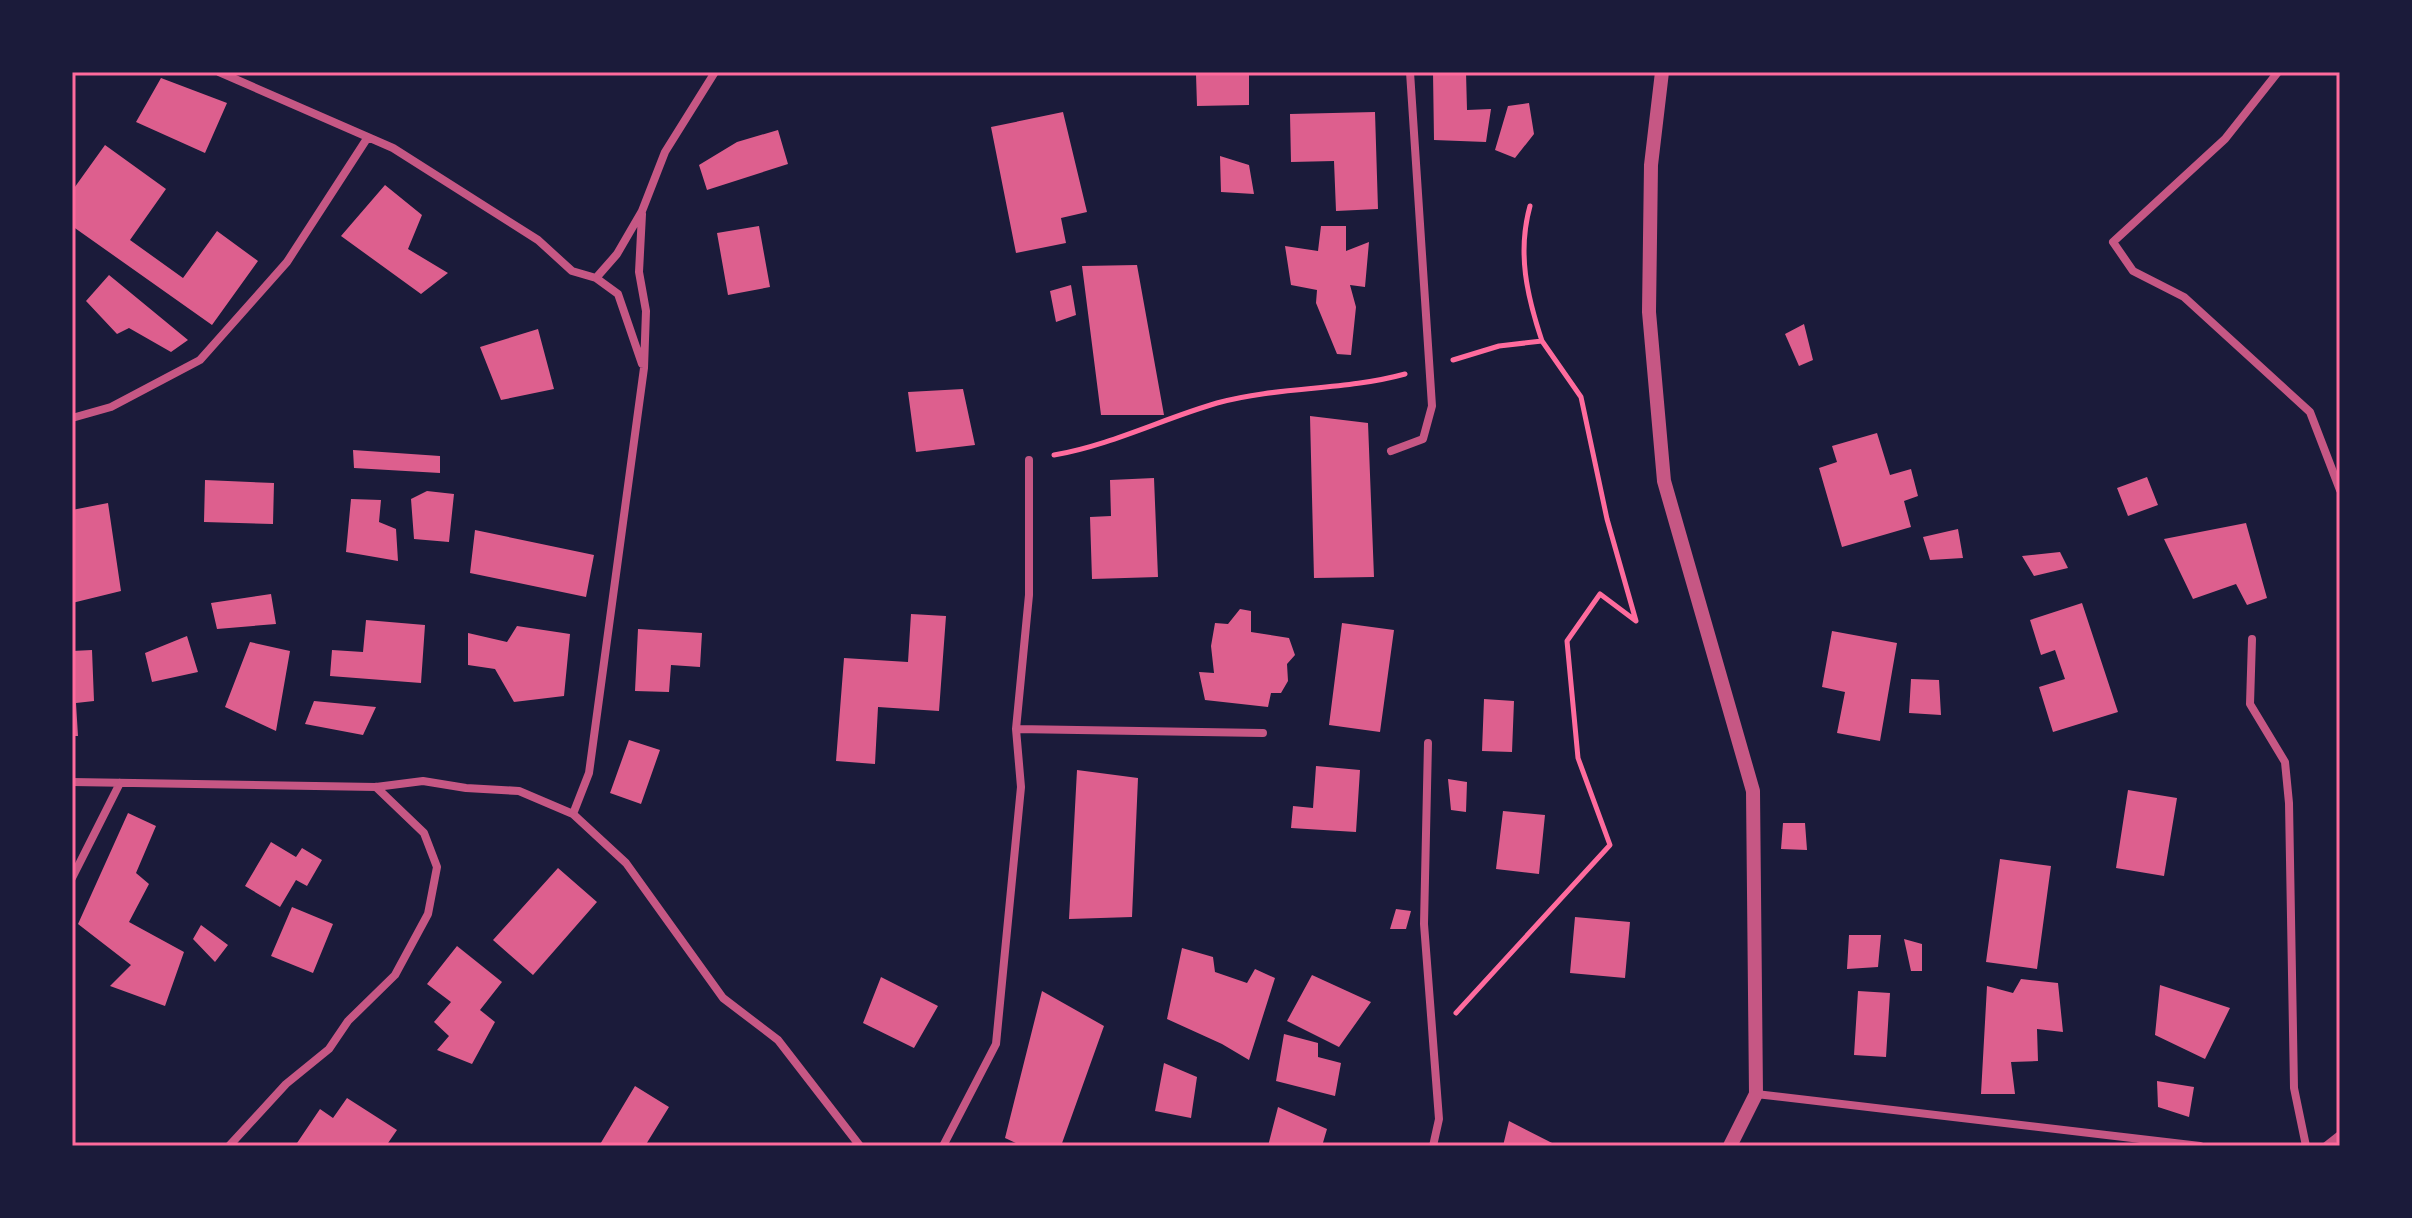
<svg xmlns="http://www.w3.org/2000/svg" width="2412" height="1218" font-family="Karla,sans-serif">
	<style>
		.building { fill: #dd5f8e }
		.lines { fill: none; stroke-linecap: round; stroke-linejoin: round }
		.path { stroke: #ff6b9d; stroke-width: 5 }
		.minor { stroke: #c65784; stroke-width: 8 }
		.tertiary { stroke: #c65784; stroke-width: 14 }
		.neatline { fill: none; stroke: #ff6b9d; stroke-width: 3 }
	</style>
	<rect width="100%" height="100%" fill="#1b1b3a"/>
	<!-- building -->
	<path class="building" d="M1433,72h33l1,38 24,-1 -5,33 -52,-2z
		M1196,74l53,1v30l-52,1z
		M161,78l66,25 -22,50 -69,-31z
		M1529,103l5,31 -19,24 -20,-8 13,-44z
		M1063,112l24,100 -26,6 5,25 -50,10 -25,-126z
		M1375,112l3,97 -42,2 -2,-50 -43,1 -1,-48z
		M778,130l10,34 -81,26 -8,-25 38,-23z
		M105,145l61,44 -36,51 53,38 34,-47 41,30 -46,64 -140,-99v-35z
		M1220,156l29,9 5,29 -33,-2z
		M385,185l37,30 -14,34 40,24 -27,21 -80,-58z
		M759,226l11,61 -42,8 -11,-62z
		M1321,226h25v25l23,-9 -4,45 -15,-2 6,22 -5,48 -14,-1 -21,-51 1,-13 -26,-5 -6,-39 33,5z
		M1137,265l27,150h-63l-19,-149z
		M109,275l79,65 -17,12 -42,-24 -12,6 -31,-33z
		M1071,285l5,30 -20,7 -6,-31z
		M1804,324l9,36 -14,6 -14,-32z
		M538,329l16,60 -53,11 -21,-53z
		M963,389l12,56 -59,7 -8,-60z
		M1310,416l58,7 6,154 -60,1z
		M1877,433l13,42 21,-6 7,27 -14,5 7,26 -69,20 -23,-79 18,-6 -5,-16z
		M353,450l87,6v17l-86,-5z
		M2147,477l11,28 -30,11 -11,-28z
		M1154,478l4,99 -66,2 -2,-62 21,-1 -1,-36z
		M205,480l69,3 -1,41 -69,-2z
		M427,491l27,3 -5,48 -35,-3 -3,-40z
		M351,499l30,1 -2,22 17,7 2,32 -52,-9z
		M108,503l13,88 -49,12v-93z
		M2246,523l21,75 -20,7 -11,-21 -43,15 -29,-60z
		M1958,529l5,29 -33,2 -7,-23z
		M475,530l119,25 -8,42 -116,-24z
		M2060,552l8,16 -34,8 -12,-20z
		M271,594l5,30 -59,5 -6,-26z
		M2082,603l36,109 -65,20 -14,-45 26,-8 -10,-29 -14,5 -11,-35z
		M1240,609l11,2v21l38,6 6,17 -8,9 1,17 -7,12h-10l-3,14 -63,-7 -6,-28 15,1 -3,-27 4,-23 13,1z
		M911,614l35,2 -7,95 -61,-4 -3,57 -39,-3 8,-103 64,4z
		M366,620l59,5 -4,58 -91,-7 2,-26 31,2z
		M1342,623l52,7 -14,102 -51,-7z
		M517,626l53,8 -6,62 -50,6 -19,-33 -27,-4v-32l39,9z
		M638,629l64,4 -2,34 -29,-2 -2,27 -34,-1z
		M1832,631l65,12 -17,98 -43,-8 8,-41 -23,-5z
		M187,636l11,36 -46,10 -7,-29z
		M250,642l40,9 -14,80 -51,-24z
		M92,650l2,51 -18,2 2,33h-6v-85z
		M1911,679l28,1 2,35 -32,-2z
		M1484,699l30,2 -2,51 -30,-1z
		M314,701l62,6 -13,28 -58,-11z
		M629,740l31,10 -19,54 -31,-11z
		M1316,766l44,4 -4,62 -65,-4 2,-22 20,2z
		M1077,770l61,8 -6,139 -63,2z
		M1448,779l19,3 -1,30 -15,-2z
		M2128,790l49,8 -13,78 -48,-8z
		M1503,811l42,4 -6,59 -43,-5z
		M128,813l28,13 -20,47 13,11 -20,38 55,30 -19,54 -55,-20 21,-21 -53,-41z
		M1783,823h22l2,27 -26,-1z
		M271,842l25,15 6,-9 20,12 -15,26 -11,-6 -16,27 -35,-21z
		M2000,859l51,7 -14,103 -51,-7z
		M558,868l39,34 -64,73 -40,-35z
		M292,907l41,17 -20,49 -42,-17z
		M1396,909l15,2 -5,18h-16z
		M1575,917l55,5 -5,56 -55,-5z
		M201,925l27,20 -13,17 -22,-23z
		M1849,935h32l-3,32 -31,2z
		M1904,939l18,5v27h-11z
		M457,946l45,36 -22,28 15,12 -23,42 -35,-14 12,-14 -15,-14 17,-20 -24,-18z
		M1182,948l31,9 2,15 32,11 8,-14 20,9 -26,82 -27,-16 -55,-25z
		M1312,975l59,27 -32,45 -52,-26z
		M881,977l57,29 -24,42 -51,-25z
		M2021,979l37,4 5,49 -26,-3 1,32 -27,1 4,32h-34l6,-108 26,7z
		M2160,985l70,23 -25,51 -50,-24z
		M1042,991l62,35 -43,120h-39l-17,-8z
		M1858,991l32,2 -4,64 -32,-2z
		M1284,1034l34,9v14l23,6 -6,33 -59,-15z
		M1164,1063l33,14 -6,41 -36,-7z
		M2157,1081l37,6 -5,30 -31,-10z
		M635,1086l34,21 -24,39h-46z
		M347,1098l50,32 -11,16h-91l25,-37 13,9z
		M1278,1107l49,22 -5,17h-54z
		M1509,1121l49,25h-55z"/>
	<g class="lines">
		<!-- path -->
		<path class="path" d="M1530,206c-13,47 -3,90 12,135
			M1453,360l46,-14 43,-5 39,56 26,122 29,102 -36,-27 -33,47 11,117 32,87 -154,168
			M1054,455c57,-10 108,-36 163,-52 62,-17 126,-12 188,-29"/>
		<!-- minor -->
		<path class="minor" d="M219,72l174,76 145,92 34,31 24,7 21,-24 25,-43 23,-59 50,-80
			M2278,72l-53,67 -112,103 20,29 51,26 126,115 30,78
			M596,278l22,16 24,70
			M72,418l39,-11 89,-47 87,-98 81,-125
			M1391,451l32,-12 9,-33 -22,-334
			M2252,639l-2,65 35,58 4,41 5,285 12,58
			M1016,729l247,4
			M1428,743l-4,181 15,195 -6,27
			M72,782l304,5 47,-6 43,7 53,3 54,23 53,49 97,135 55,42 82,106
			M573,814l16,-41 55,-405 2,-57 -7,-39 3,-58
			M72,878l48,-95
			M1756,1094l444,52
			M229,1146l57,-62 43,-35 19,-28 47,-46 33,-61 9,-47 -13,-34 -48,-46
			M943,1146l53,-102 25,-257 -5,-58 13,-134v-135
			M2326,1146l14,-11"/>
		<!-- tertiary -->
		<path class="tertiary" d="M1662,72l-11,93 -2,147 15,169 89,310 3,303 -26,52"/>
	</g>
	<!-- border -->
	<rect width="2412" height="1218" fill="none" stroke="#1b1b3a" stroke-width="148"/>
	<rect x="74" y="74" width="2264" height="1070" class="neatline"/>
</svg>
